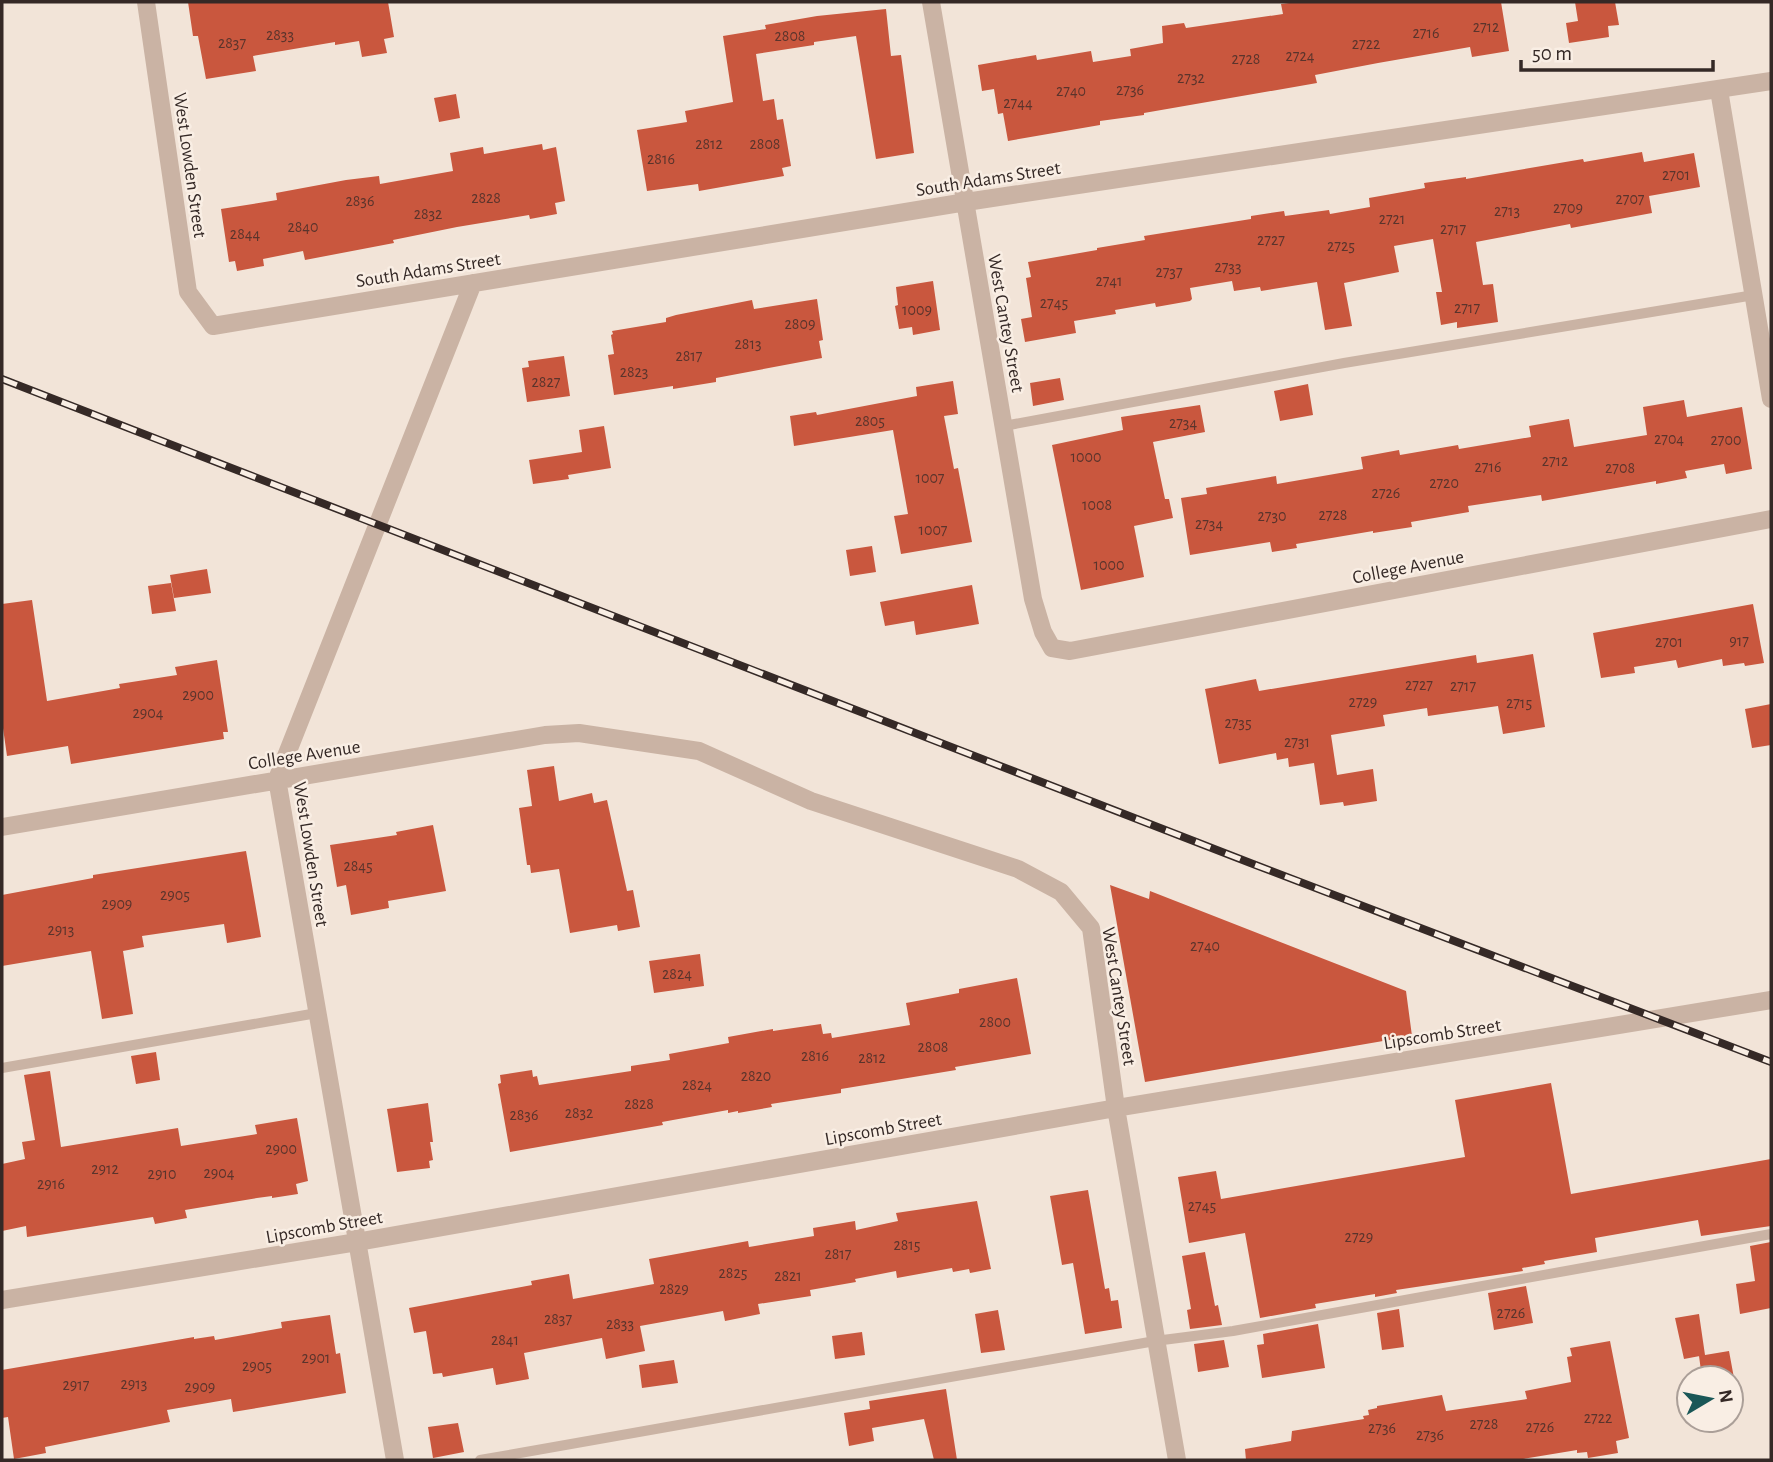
<svg xmlns="http://www.w3.org/2000/svg" width="1773" height="1462" font-family="'Alegreya Sans',sans-serif">
	<style>
		.building { fill: #c9573e }
		.lines { fill: none; stroke-linecap: round; stroke-linejoin: round }
		.service { stroke: #cab3a4; stroke-width: 10 }
		.minor { stroke: #cab3a4; stroke-width: 18 }
		.rail-casing { stroke: #352926; stroke-width: 8 }
		.rail { stroke: #f9eee4; stroke-width: 5; stroke-dasharray: 16; stroke-linecap: butt }
		.labels { text-anchor: middle; stroke-width: 5; stroke-linejoin: round; paint-order: stroke }
		.number-label { font-size: 16px; fill: #5a342c }
		.street-label { font-size: 19px; fill: #352926; stroke: #f9eee4 }
	</style>
	<rect width="100%" height="100%" fill="#f2e4d8"/>
	<!-- building -->
	<path class="building" d="M188,2h200l6,35 -10,2 3,14 -25,4 -3,-16 -24,4v-3l-82,14 3,15 -50,8 -8,-43h-5z
		M1297,2h204l8,49 -37,6 -2,-10 -92,16 -63,12 2,8 -173,30v2l-44,6v4l-92,16 -5,-28 -5,1 -4,-25 -12,2 -4,-26 58,-10 1,5 54,-9 2,11 38,-6 -1,-7 33,-6 -1,-17 22,-3 2,5 97,-14 -2,-10z
		M1575,2h40l4,23 -11,1 1,11 -40,6 -3,-20 12,-2z
		M886,9l5,47 10,-1 13,98 -38,6 -20,-123 -42,6v3l-58,9 7,47 11,-2 3,21 6,-1 8,47 -9,2 2,8 -85,15 -1,-7 -51,7 -10,-61 50,-8 -2,-11 48,-9 -10,-66 43,-7 -1,-4 52,-9z
		M456,94l4,24 -21,4 -5,-24z
		M542,144l1,6 13,-3 9,54 -10,2 2,11 -27,5 -1,-4 -72,12 -64,13 1,3 -89,17 -2,-9 -40,8 1,7 -27,5 -2,-10 -6,1 -8,-53 56,-9 -1,-7 70,-13 33,-4 1,8 73,-13 -3,-18 33,-6 1,7z
		M1642,152l2,10 50,-9 6,34 -51,9 3,17 -81,15 -1,-4 -94,18 7,43 10,-1 5,38 -41,6v-6l-16,3 -5,-33h6l-9,-53 -39,7 5,26 -55,11 8,43 -27,4 -8,-48 -56,9 -1,-4 -26,4 -2,-10 -42,7 2,11 -2,2 -34,6 -1,-4 -40,7 1,4 -42,7 2,12 -51,9 -4,-23 11,-2 -6,-39 5,-1 -3,-15 69,-12v-2l48,-8 -1,-4 107,-17v-3l33,-5 1,5 44,-6 1,4 40,-7 -1,-9 56,-10 -1,-5 42,-6v2l117,-20 1,3z
		M933,281l7,49 -27,5 -1,-8 -13,2 -4,-23 3,-1 -2,-18z
		M817,299l6,41 -4,1 3,17 -106,20v4l-43,7v-3l-59,9 -6,-40 6,-1 -3,-19 2,-1 -1,-3 54,-9v-4l10,-3 76,-15 2,9z
		M564,356l6,40 -43,6 -5,-34 7,-1 -1,-6z
		M1060,378l4,22 -31,6 -3,-23z
		M953,381l5,33 -14,2 10,53 4,-1 14,74 -71,12 -7,-38 14,-2 -15,-84 -99,16 -4,-30 26,-4 1,3 100,-19 -1,-9z
		M1308,384l5,31 -33,6 -6,-30z
		M1684,400l3,17 55,-10 10,62 -26,5 -2,-10 -39,7 2,7 -31,6v-3l-114,20 -1,-6 -73,11 1,6 -58,10 1,5 -39,6v-2l-77,13 1,4 -25,4 -2,-10 -80,13 -9,-57 26,-4 -1,-6 70,-12 1,8 86,-15 -2,-12 38,-7 1,5 58,-10 1,4 72,-12 -2,-11 40,-7 5,28 73,-12 -4,-28z
		M1200,405l5,27 -52,10 12,57h4l4,19 -39,8 10,51 -63,13 -29,-145 71,-15 -2,-13z
		M604,426l7,42 -43,7 1,4 -36,5 -4,-24 53,-8 -3,-22z
		M872,546l4,26 -26,4 -4,-26z
		M207,569l4,24 -37,5 -4,-23z
		M171,583l5,28 -24,3 -4,-28z
		M972,585l7,39 -63,11 -2,-14 -29,5 -5,-24z
		M32,600l15,101 73,-13 -1,-4 58,-9 -2,-8 42,-7 11,72h-5l1,7 -153,25 -3,-18 -61,10 -5,-35v-117z
		M1753,604l11,59 -19,3 -1,-3 -21,3 -1,-7 -44,9 -2,-8 -42,7 1,6 -34,5 -8,-45z
		M1533,654l12,73 -42,7 -5,-28 -70,10 -1,-8 -44,7 2,11 -54,9 6,40 36,-6 4,32 -33,5 -1,-4 -23,3 -6,-42 -25,4 -1,-9 -11,2 -1,-7 -57,11 -14,-75 51,-10 3,12 217,-36 1,8z
		M1771,704v41l-19,3 -7,-39z
		M554,766l5,35 33,-8 2,10 13,-3 20,91 6,-1 7,37 -22,4 -1,-6 -47,8 -11,-64 -28,4 -1,-8h-3l-8,-57 13,-2 -5,-36z
		M433,825l13,66 -58,10 1,7 -38,7 -5,-30 -9,2 -7,-42 67,-10 -1,-3z
		M246,851l15,86 -34,6 -3,-19 -82,12 2,11 -21,4 10,63 -31,5 -11,-68 -89,15v-71l91,-17v-3z
		M1110,885l39,14 1,-8 256,100 6,45 -267,46z
		M700,954l4,32 -50,7 -5,-32z
		M1017,978l14,76 -76,13 1,3 -115,19v4l-70,11 1,3 -34,6v-2l-10,2v-3l-66,12 1,3 -153,27 -12,-68 3,-1 -1,-8 32,-5 1,7 4,-1 2,9 92,-14v-5l39,-6 -1,-6 60,-11 -1,-6 45,-8v2l48,-7 2,10 8,-1 1,5 78,-13 -4,-22 53,-10v-4z
		M156,1052l4,28 -24,4 -5,-28z
		M50,1071l11,76 117,-19 3,18 76,-12 -2,-9 42,-7 11,63 -12,3 2,10 -26,4v-2l-15,2 -72,12 2,8 -32,6 -2,-7 -126,20 -1,-11 -24,5v-67l23,-5 -3,-17 13,-2 -11,-65z
		M1551,1083l20,111 200,-35v67l-70,10 -3,-16 -103,18 2,14 -53,9 1,3 -23,4 1,3 -127,19 1,3 -22,4v-3l-60,10 1,4 -56,10 -15,-85 -56,10 -11,-66 38,-6 5,28 244,-42 -10,-57z
		M428,1103l5,39h-3l3,18 -4,1 1,7 -33,4 -10,-63z
		M1088,1190l17,99 4,-1 2,13 7,-1 4,28 -37,6 -12,-71 -11,2 -12,-69z
		M977,1201l14,68 -21,4 -1,-4 -16,3 -1,-4 -55,10 -1,-7 -41,8 1,3 -46,8 1,6 -53,8 2,10 -35,7 -2,-10 -83,15 5,25 -39,8 -4,-21 -78,15 5,26 -33,6 -3,-17 -50,9 -1,-4 -9,1 -7,-43 -12,2 -5,-25 123,-23 -1,-4 38,-7 4,25 81,-15 -5,-25 99,-18 1,6 65,-11 -1,-8 42,-7 1,9 42,-9 -2,-8z
		M1771,1242v66l-31,6 -4,-30 19,-3 -5,-35z
		M1205,1252l10,54 3,-1 4,20 -32,4 -3,-19 4,-1 -9,-53z
		M1526,1286l7,37 -39,7 -6,-37z
		M1399,1309l5,38 -22,3 -5,-37z
		M998,1310l7,40 -24,3 -6,-39z
		M1699,1314l6,41 -21,4 -9,-41z
		M330,1315l6,39 4,-1 6,40 -113,19 -2,-13 -64,11 3,12 -125,25 1,6 -32,6 -6,-42 -6,1v-48l192,-33v2l20,-3 1,4 67,-12 -1,-6z
		M1318,1324l7,44 -63,10 -5,-33 7,-1 -1,-10z
		M862,1332l3,23 -30,4 -3,-23z
		M1224,1340l5,27 -31,5 -4,-28z
		M1610,1341l19,97 -13,3 2,12 -30,5 -1,-6 -10,1v-3l-60,10h-271l-1,-11 46,-8 1,-10 72,-12 -1,-3 6,-1 -1,-5 9,-2v-2l65,-11 4,16 81,-12 -2,-8 46,-9 -4,-25 5,-1 -2,-8z
		M1729,1351l5,27h-32l-3,-22z
		M674,1360l4,23 -36,5 -3,-23z
		M946,1389l11,71h-23l-10,-41 -52,9 2,13 -25,5 -5,-33 26,-4 -1,-8z
		M458,1423l6,29 -31,6 -5,-31z"/>
	<g class="lines">
		<!-- service -->
		<path class="service" d="M1004,426l340,-63 410,-68
			M2,1068l315,-55
			M480,1460l675,-119 78,-10 538,-97"/>
		<!-- minor -->
		<path class="minor" d="M146,2l42,290 25,34 753,-124 805,-121
			M931,2l102,597 10,33 9,16 18,3 701,-132
			M1719,90l52,309
			M2,827l543,-92 34,-2 120,18 112,50 207,68 43,23 30,36 25,180 61,352
			M2,1300l355,-58 759,-134 655,-108
			M395,1460l-118,-681 196,-496"/>
		<defs>
			<path id="rail" d="M2,379l1251,485 518,198"/>
		</defs>
		<!-- rail casing -->
		<use href="#rail" class="rail-casing"/>
		<!-- rail -->
		<use href="#rail" class="rail"/>
	</g>
	<g class="labels">
		<!-- number labels -->
		<g class="number-label">
			<text x="1486" y="32">2712</text>
			<text x="1426" y="38">2716</text>
			<text x="280" y="40">2833</text>
			<text x="790" y="41">2808</text>
			<text x="232" y="48">2837</text>
			<text x="1366" y="49">2722</text>
			<text x="1300" y="61">2724</text>
			<text x="1246" y="64">2728</text>
			<text x="1191" y="83">2732</text>
			<text x="1130" y="95">2736</text>
			<text x="1071" y="96">2740</text>
			<text x="1018" y="108">2744</text>
			<text x="709" y="149">2812</text>
			<text x="765" y="149">2808</text>
			<text x="661" y="164">2816</text>
			<text x="1676" y="180">2701</text>
			<text x="486" y="203">2828</text>
			<text x="1630" y="204">2707</text>
			<text x="360" y="206">2836</text>
			<text x="1568" y="213">2709</text>
			<text x="1507" y="216">2713</text>
			<text x="428" y="219">2832</text>
			<text x="1392" y="224">2721</text>
			<text x="303" y="232">2840</text>
			<text x="1453" y="234">2717</text>
			<text x="245" y="239">2844</text>
			<text x="1271" y="245">2727</text>
			<text x="1341" y="251">2725</text>
			<text x="1228" y="272">2733</text>
			<text x="1169" y="277">2737</text>
			<text x="1109" y="286">2741</text>
			<text x="1054" y="308">2745</text>
			<text x="1467" y="313">2717</text>
			<text x="917" y="315">1009</text>
			<text x="800" y="329">2809</text>
			<text x="748" y="349">2813</text>
			<text x="689" y="361">2817</text>
			<text x="634" y="377">2823</text>
			<text x="546" y="387">2827</text>
			<text x="870" y="426">2805</text>
			<text x="1183" y="428">2734</text>
			<text x="1669" y="444">2704</text>
			<text x="1726" y="445">2700</text>
			<text x="1086" y="462">1000</text>
			<text x="1555" y="466">2712</text>
			<text x="1488" y="472">2716</text>
			<text x="1620" y="473">2708</text>
			<text x="930" y="483">1007</text>
			<text x="1444" y="488">2720</text>
			<text x="1386" y="498">2726</text>
			<text x="1097" y="510">1008</text>
			<text x="1333" y="520">2728</text>
			<text x="1272" y="521">2730</text>
			<text x="1209" y="529">2734</text>
			<text x="933" y="535">1007</text>
			<text x="1109" y="570">1000</text>
			<text x="1739" y="646">917</text>
			<text x="1669" y="647">2701</text>
			<text x="1419" y="690">2727</text>
			<text x="1463" y="691">2717</text>
			<text x="198" y="700">2900</text>
			<text x="1363" y="707">2729</text>
			<text x="1519" y="708">2715</text>
			<text x="148" y="718">2904</text>
			<text x="1238" y="728">2735</text>
			<text x="1297" y="747">2731</text>
			<text x="358" y="871">2845</text>
			<text x="175" y="900">2905</text>
			<text x="117" y="909">2909</text>
			<text x="61" y="935">2913</text>
			<text x="1205" y="951">2740</text>
			<text x="677" y="979">2824</text>
			<text x="995" y="1027">2800</text>
			<text x="933" y="1052">2808</text>
			<text x="815" y="1061">2816</text>
			<text x="872" y="1063">2812</text>
			<text x="756" y="1081">2820</text>
			<text x="697" y="1090">2824</text>
			<text x="639" y="1109">2828</text>
			<text x="579" y="1118">2832</text>
			<text x="524" y="1120">2836</text>
			<text x="281" y="1154">2900</text>
			<text x="105" y="1174">2912</text>
			<text x="219" y="1178">2904</text>
			<text x="162" y="1179">2910</text>
			<text x="51" y="1189">2916</text>
			<text x="1202" y="1211">2745</text>
			<text x="1359" y="1242">2729</text>
			<text x="907" y="1250">2815</text>
			<text x="838" y="1259">2817</text>
			<text x="733" y="1278">2825</text>
			<text x="788" y="1281">2821</text>
			<text x="674" y="1294">2829</text>
			<text x="1511" y="1318">2726</text>
			<text x="558" y="1324">2837</text>
			<text x="620" y="1329">2833</text>
			<text x="505" y="1345">2841</text>
			<text x="316" y="1363">2901</text>
			<text x="257" y="1371">2905</text>
			<text x="134" y="1389">2913</text>
			<text x="76" y="1390">2917</text>
			<text x="200" y="1392">2909</text>
			<text x="1598" y="1423">2722</text>
			<text x="1484" y="1429">2728</text>
			<text x="1540" y="1432">2726</text>
			<text x="1382" y="1433">2736</text>
			<text x="1430" y="1440">2736</text>
		</g>
		<!-- street labels -->
		<g class="street-label">
			<text transform="translate(191 165) rotate(82)" y="7">West Lowden Street</text>
			<text transform="translate(988 178) rotate(-9)" y="7">South Adams Street</text>
			<text transform="translate(428 269) rotate(-9)" y="7">South Adams Street</text>
			<text transform="translate(1007 323) rotate(80)" y="7">West Cantey Street</text>
			<text transform="translate(1408 566) rotate(-11)" y="7">College Avenue</text>
			<text transform="translate(304 754) rotate(-9)" y="7">College Avenue</text>
			<text transform="translate(312 854) rotate(81)" y="7">West Lowden Street</text>
			<text transform="translate(1120 996) rotate(81)" y="7">West Cantey Street</text>
			<text transform="translate(1442 1033) rotate(-9)" y="7">Lipscomb Street</text>
			<text transform="translate(883 1128) rotate(-10)" y="7">Lipscomb Street</text>
			<text transform="translate(324 1226) rotate(-10)" y="7">Lipscomb Street</text>
		</g>
	</g>
	<!-- border -->
	<rect width="1773" height="1462" fill="none" stroke="#352926" stroke-width="7"/>
	<!-- north arrow -->
	<g transform="translate(1710 1399) rotate(80)"><circle r="33" fill="#f9eee4" stroke="#ab9f98" stroke-width="2"/>
	<path d="M0-5L12 26L0 18L-12 26Z" fill="#1a5757"/>
	<text y="-10" font-size="19" font-weight="bold" text-anchor="middle" fill="#352926">N</text>
	</g>
	<!-- scale -->
	<path d="M1521 60v10h192v-10" fill="none" stroke="#352926" stroke-width="3.5"/>
	<text x="1532" y="60" font-size="21" fill="#352926" stroke="#f9eee4" stroke-width="5" paint-order="stroke">50 m</text>
</svg>
